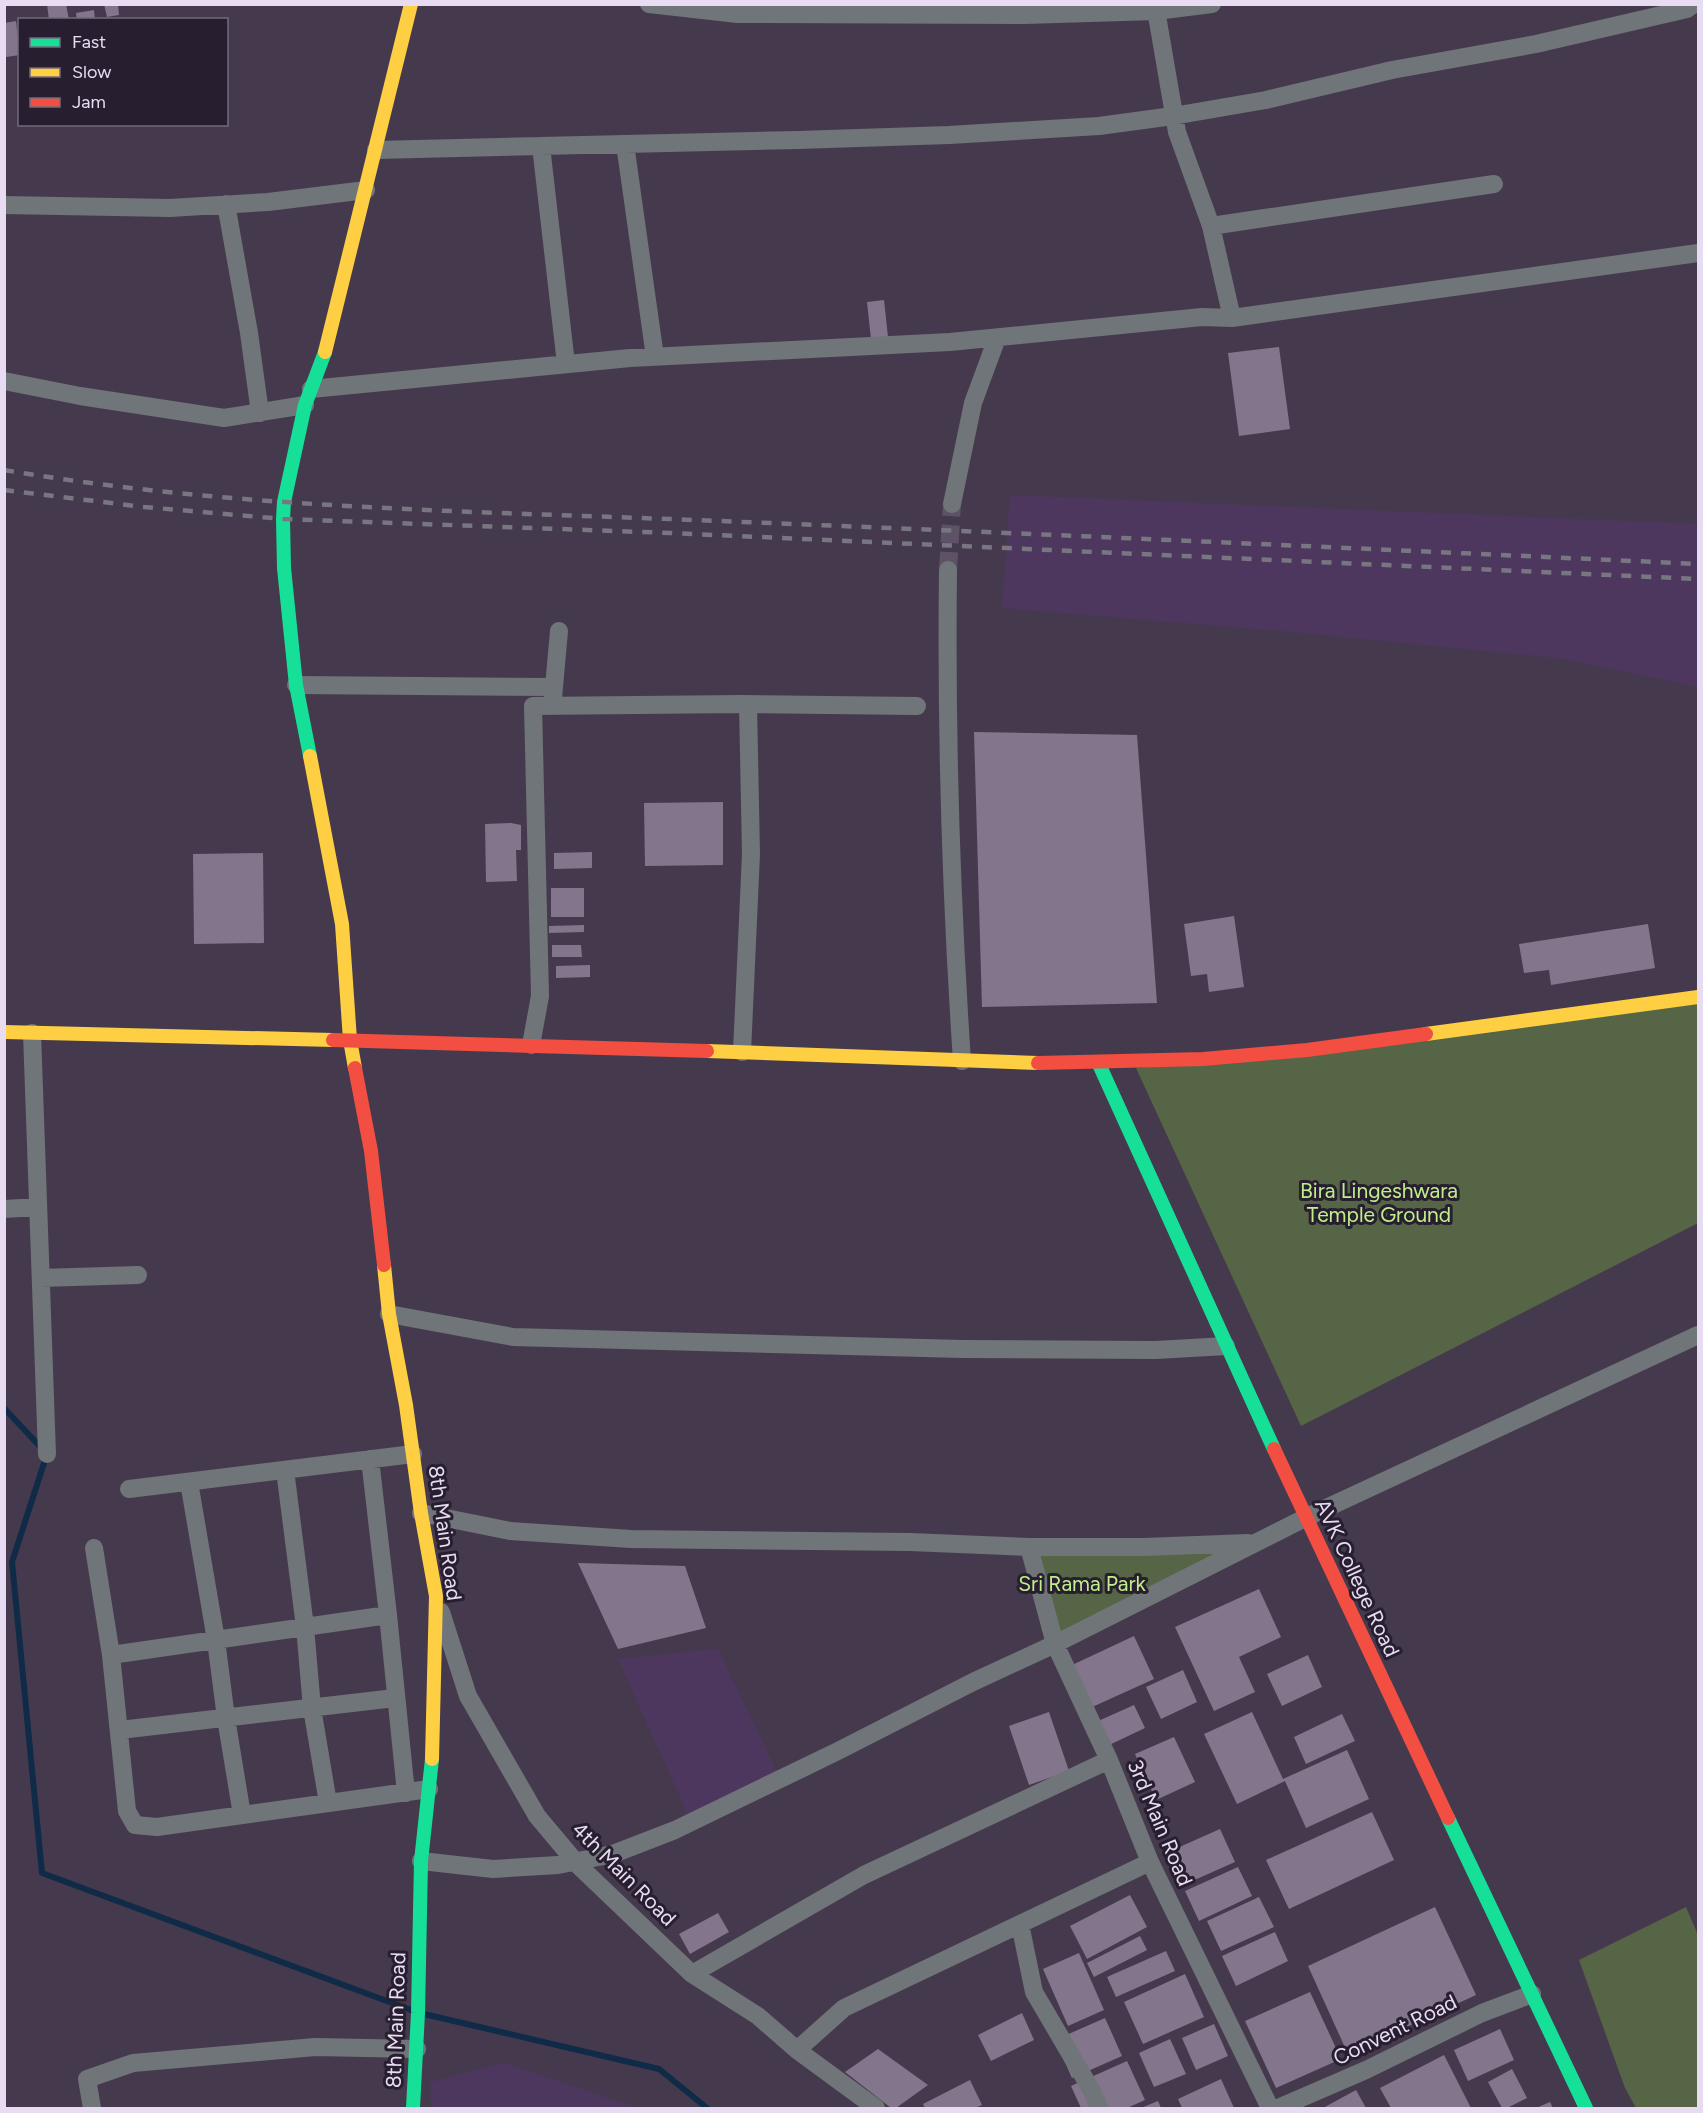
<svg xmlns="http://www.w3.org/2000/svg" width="1703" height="2113" font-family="Figtree,sans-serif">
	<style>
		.built { fill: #4e375f }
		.green { fill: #566545 }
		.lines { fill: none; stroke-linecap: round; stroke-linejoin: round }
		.stream { stroke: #102b47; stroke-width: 6 }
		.building { fill: #83768c }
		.street-tunnel { stroke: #5d5266; stroke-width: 18; stroke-dasharray: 18 9; stroke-linecap: butt }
		.street { stroke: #707579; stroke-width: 18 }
		.fast { stroke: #16e098; stroke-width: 14 }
		.slow { stroke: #ffcf43; stroke-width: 14 }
		.jam { stroke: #f24e42; stroke-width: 14 }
		.rail { stroke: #787680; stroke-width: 4.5; stroke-dasharray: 10 10; stroke-linecap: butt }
		.labels { text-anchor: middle; stroke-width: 6; stroke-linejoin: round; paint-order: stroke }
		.park-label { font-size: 21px; fill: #c0ee8b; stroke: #271e2f }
		.street-label { font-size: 21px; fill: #e8dcf2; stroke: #271e2f }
	</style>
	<rect width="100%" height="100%" fill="#453a4d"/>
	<!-- built -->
	<path class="built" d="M1010,495l688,29v163l-139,-29 -290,-28 -267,-22z
		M718,1649l59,123 -87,47 -72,-160z
		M504,2063l134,45h-207v-26z"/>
	<!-- green -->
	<path class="green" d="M1698,998v225l-397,203 -165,-358z
		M1231,1548l-170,86 -26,-84z
		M1686,1907l12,28v173h-62l-11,-20 -46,-128z"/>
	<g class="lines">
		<!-- stream -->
		<path class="stream" d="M4,1408l43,46 -35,108 30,311 369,137
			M424,2014l235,55 48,39"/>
	</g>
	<!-- building -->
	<path class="building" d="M47,4h19l3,16h-20z
		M104,4h14l1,11 -12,2z
		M94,10l1,10h-18l-1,-7z
		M16,21l4,34 -14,2 -2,-34z
		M884,300l4,37 -17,2 -4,-37z
		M1279,347l11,82 -51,7 -11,-83z
		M974,732l163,3 20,268 -175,4z
		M723,802v63l-78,1 -1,-63z
		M511,823l10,2v25h-5l1,31 -31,1 -1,-58z
		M592,852v16l-38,1v-16z
		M263,853l1,90 -70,1 -1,-90z
		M551,888h33v29h-33z
		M1234,916l10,71 -35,5 -2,-18 -16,2 -7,-52z
		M1648,924l7,44 -104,17 -2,-15 -25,3 -5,-29z
		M584,925v7l-35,1v-7z
		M552,945h29l1,12h-30z
		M590,965v12l-34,1v-12z
		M578,1563l107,3 21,62 -88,21z
		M1259,1589l22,48 -42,20 16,35 -41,19 -39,-84z
		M1134,1636l20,43 -64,29 -20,-42z
		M1308,1655l14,32 -40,19 -15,-32z
		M1183,1670l14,32 -36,17 -15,-32z
		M1134,1705l11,23 -38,18 -11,-24z
		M1049,1712l20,59 -40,14 -20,-59z
		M1252,1712l31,67 64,-29 22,49 -63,29 -21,-47 -48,23 -33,-70z
		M1342,1714l13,27 -49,23 -12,-27z
		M1174,1737l21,45 -39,18 -21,-46z
		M1372,1812l22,48 -105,49 -23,-49z
		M1220,1829l15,33 -45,20 -15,-33z
		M1238,1867l14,29 -53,25 -14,-30z
		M1130,1895l17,32 -60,32 -17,-33z
		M1259,1897l15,30 -53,24 -14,-30z
		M1435,1907l41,88 -128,59 -40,-88z
		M718,1913l11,19 -39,22 -11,-20z
		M1275,1932l13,29 -52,25 -14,-30z
		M1140,1936l7,14 -53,27 -7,-14z
		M1166,1951l9,20 -59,26 -9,-20z
		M1079,1953l25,57 -36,16 -25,-57z
		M1185,1974l19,43 -61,27 -19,-42z
		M1310,1992l31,67 -65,29 -31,-67z
		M1022,2013l12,27 -43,21 -13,-26z
		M1105,2018l17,38 -50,22 -17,-38z
		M1214,2024l14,32 -32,14 -14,-32z
		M1500,2029l14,31 -46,21 -14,-31z
		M1170,2039l16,35 -32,13 -15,-34z
		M878,2049l50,36 -32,23h-5l-46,-36z
		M1444,2055l27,53h-80l-11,-20z
		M1127,2061l18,39 -18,8h-46l-10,-22z
		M1512,2069l15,29 -20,10h-5l-14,-26z
		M1221,2079l13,29h-52l-4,-9z
		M970,2080l12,25 -7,3h-50l-2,-4z
		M1356,2090l10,18h-43z
		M1158,2101l3,7h-20z
		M1550,2102l3,6h-17z"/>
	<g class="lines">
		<!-- street-tunnel -->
		<path class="street-tunnel" d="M948,570l4,-66"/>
		<!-- street -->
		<path class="street" d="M649,4l89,10 286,1 132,-4 56,-7
			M1155,4l22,128 34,94 21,92
			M625,144l30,213
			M541,146l25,218
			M376,150l422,-10 151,-5 150,-9 74,-10 93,-16 126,-30 144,-26 151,-35 7,-5
			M226,204l23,129 11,80
			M4,205l166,3 98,-6 98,-12
			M1211,226l283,-42
			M4,381l76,15 144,22 81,-13
			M311,389l319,-31 320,-16 252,-25 30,1 466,-65
			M952,504l21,-101 24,-65
			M948,570c-2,164 3,327 14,491
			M296,685l258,2
			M553,698l6,-67
			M32,1033l15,421
			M531,1045l9,-49 -7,-290 208,-2 176,2
			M742,1052l9,-198 -3,-150
			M4,1209l34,-2
			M41,1278l97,-3
			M389,1314l124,23 449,12 194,1 70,-4
			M370,1459l18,156 18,178
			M285,1470l20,157 7,81 16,95
			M189,1482l27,158 10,78 16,97
			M129,1489l284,-35
			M421,1513l89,18 121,8 279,3 119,5h116l103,-4
			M1029,1547l26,97 54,116 41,102 120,246
			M94,1548l17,107 16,156 8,14 22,2 272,-38
			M441,1612l27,84 69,120 42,50 113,108 66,42 39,34 79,58
			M111,1655l277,-40
			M120,1730l275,-32
			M421,1861l72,8 65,-4 55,-11 62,-24 163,-79 135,-69 82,-38 250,-126 393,-183
			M1020,1924l14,68 58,99 7,17
			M692,1974l172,-99 245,-115
			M797,2050l47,-42 306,-146
			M92,2108l-5,-29 46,-16 182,-16 102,2
			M1278,2108l88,-38 116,-57 50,-19"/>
		<!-- fast -->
		<path class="fast" d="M310,756l-14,-71 -12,-117 -1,-49 1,-17 21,-97 20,-53
			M1098,1062l176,387
			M1448,1818l138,290
			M413,2108l5,-95 3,-152 11,-102"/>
		<!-- slow -->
		<path class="slow" d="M325,352l86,-348
			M310,756l32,168 8,116 5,28
			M4,1032l329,8
			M1426,1034l272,-37
			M707,1051l331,12
			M384,1265l5,49 17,91 15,108 15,83 -4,163"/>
		<!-- jam -->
		<path class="jam" d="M333,1040l374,11
			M1038,1063l165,-4 104,-9 119,-16
			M355,1068l16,83 13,114
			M1274,1449l174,369"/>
		<!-- rail -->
		<path class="rail" d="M4,470c236,40 477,41 715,51 326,13 653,28 979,43
			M4,490l140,17 139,12 387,14 1028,46"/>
	</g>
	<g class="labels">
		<!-- park labels -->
		<g class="park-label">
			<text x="1379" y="1198">Bira Lingeshwara<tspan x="1379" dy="24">Temple Ground</tspan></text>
			<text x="1082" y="1591">Sri Rama Park</text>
		</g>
		<!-- street labels -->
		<g class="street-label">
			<text transform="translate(445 1533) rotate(82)" y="7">8th Main Road</text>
			<text transform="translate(1357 1578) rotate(65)" y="7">AVK College Road</text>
			<text transform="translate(1160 1823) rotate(67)" y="7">3rd Main Road</text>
			<text transform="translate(624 1874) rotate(45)" y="7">4th Main Road</text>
			<text transform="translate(396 2020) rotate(-88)" y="7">8th Main Road</text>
			<text transform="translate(1395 2030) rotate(-26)" y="7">Convent Road</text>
		</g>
	</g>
	<!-- border -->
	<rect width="1703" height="2113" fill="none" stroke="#e8dcf2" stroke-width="12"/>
	<!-- legend -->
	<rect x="18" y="18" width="210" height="108" fill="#271e2f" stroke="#746a7d" stroke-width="1.5"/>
	<rect x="30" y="38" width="30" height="9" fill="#16e098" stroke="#746a7d" stroke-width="1.5"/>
	<text x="72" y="48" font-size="18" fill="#e8dcf2">Fast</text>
	<rect x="30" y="68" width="30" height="9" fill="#ffcf43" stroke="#746a7d" stroke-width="1.5"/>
	<text x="72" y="78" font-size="18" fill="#e8dcf2">Slow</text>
	<rect x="30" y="98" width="30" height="9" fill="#f24e42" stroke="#746a7d" stroke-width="1.5"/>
	<text x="72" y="108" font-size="18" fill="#e8dcf2">Jam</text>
</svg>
